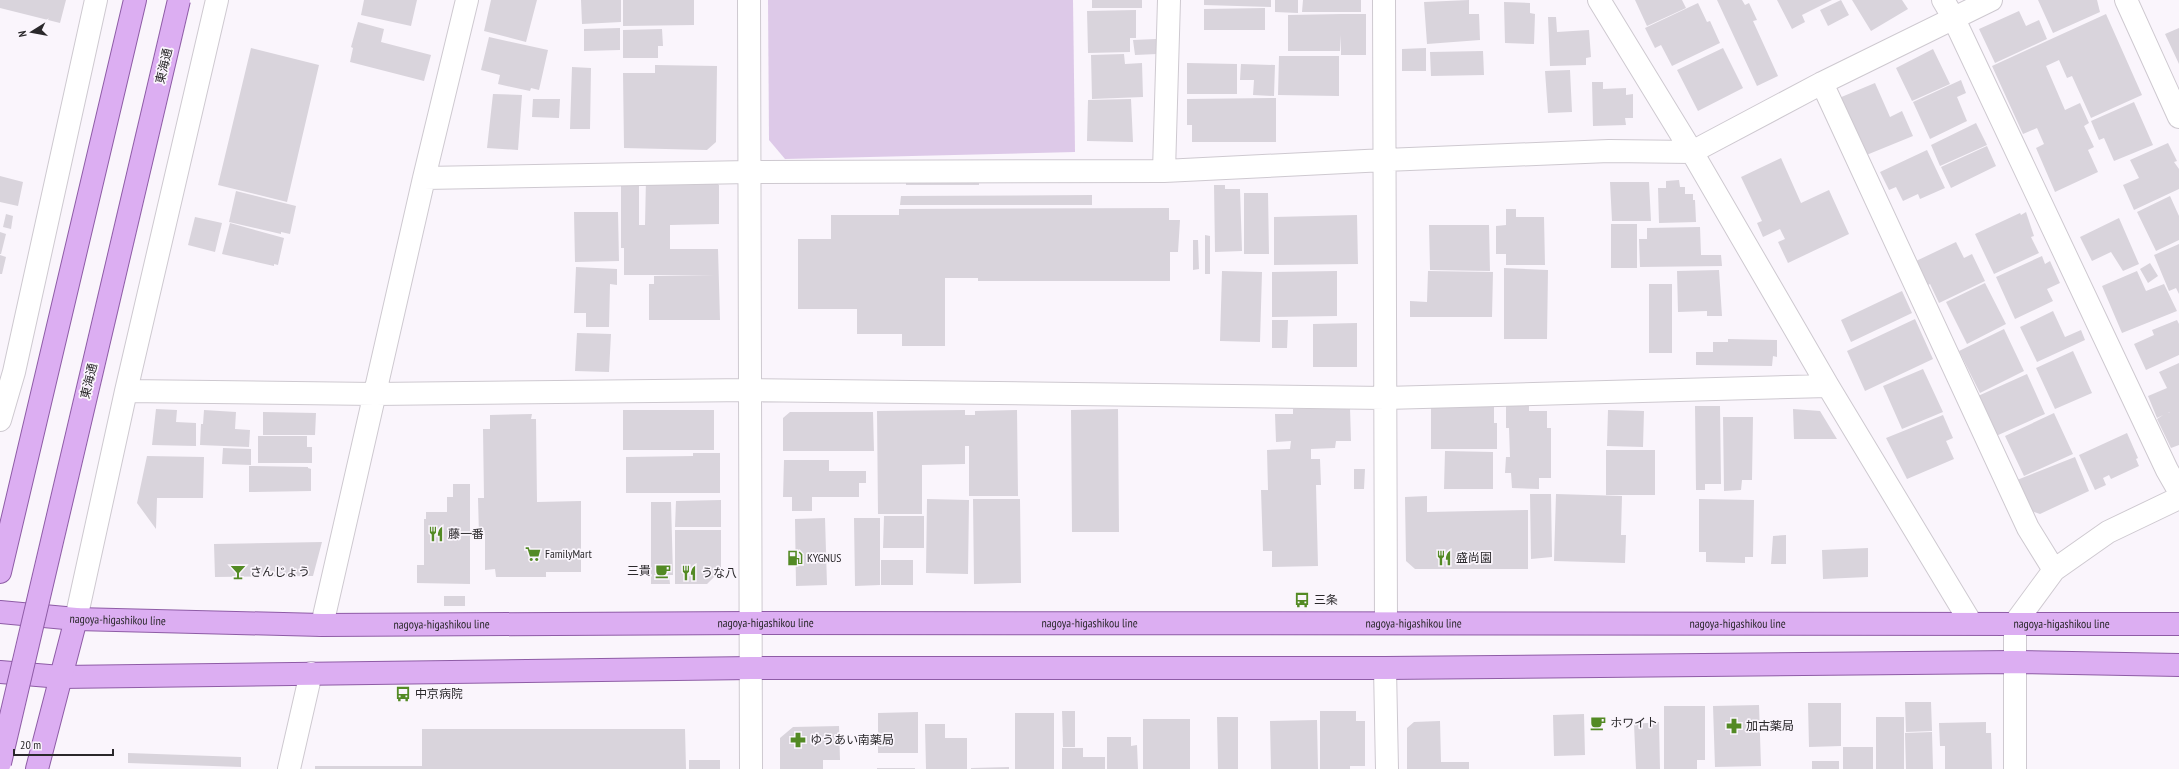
<svg xmlns="http://www.w3.org/2000/svg" width="2179" height="769" font-family="'PT Sans Narrow','Noto Sans JP',sans-serif">
	<style>
		.green { fill: #ddc9e8 }
		.building { fill: #d9d4dc }
		.lines { fill: none; stroke-linecap: round; stroke-linejoin: round }
		.minor-casing { stroke: #cec9d0; stroke-width: 24 }
		.major-casing { stroke: #8e5ca6; stroke-width: 24 }
		.minor { stroke: #fff; stroke-width: 22 }
		.major { stroke: #dcaef2; stroke-width: 22 }
		.major-bridge-casing { stroke: #8e5ca6; stroke-width: 24; stroke-linecap: butt }
		.major-bridge { stroke: #dcaef2; stroke-width: 22 }
		.labels { text-anchor: middle; stroke-width: 3.5; stroke-linejoin: round; paint-order: stroke }
		.street-label { font-size: 12px; fill: #2a282b; stroke: #faf5fc }
		.poi-label { font-size: 12px; fill: #2a282b; stroke: #faf5fc; text-anchor: start }
	</style>
	<rect width="100%" height="100%" fill="#faf5fc"/>
	<!-- green -->
	<path class="green" d="M768,0h305l2,152 -290,7 -16,-19z"/>
	<!-- building -->
	<path class="building" d="M0,0h66l-6,23 -60,-15z
		M364,0h53l-6,26 -50,-11z
		M491,0h46l-11,42 -42,-11z
		M581,0h40v22l-39,2z
		M623,0h71v25l-71,1z
		M1092,0h50v8h-50z
		M1204,0h67v7l-67,-2z
		M1275,0h23v13l-23,-1z
		M1303,0h58v12h-59z
		M1469,0v14h10l1,26 -53,4 -3,-42z
		M1635,0h47l4,8 -39,18z
		M1717,0h25l3,5 4,-2 8,17 -4,1 25,55 -21,10z
		M1777,0h55l-30,15 3,7 -13,7z
		M1841,0l8,15 -21,11 -8,-16z
		M1852,0h50l6,9 -37,22z
		M2038,0h59l3,12 -47,21z
		M1504,2l26,1v10l5,1 -1,30 -29,-1z
		M1698,3l9,19 3,-1 10,22 -48,23 -11,-21 -6,3 -10,-20z
		M1265,8v22h-61v-21z
		M1136,10v28h-6v14l-42,1 -1,-42z
		M2019,11l7,15 13,-6 8,19 -52,24 -16,-34z
		M1341,14h25v41h-25v-20l-1,16h-52v-36z
		M2106,14l36,81 -51,23 -19,-42 -5,2 -8,-18 -13,6 19,44 15,-7 9,20 -5,3 10,21 -6,3 10,22 -43,20 -19,-44 8,-4 -7,-16 -14,6 -31,-68z
		M1548,17h8l1,15 32,-2 2,27 -5,1v7l-36,1z
		M358,22l26,7 -3,13 50,13 -7,26 -74,-19 3,-14 -2,-1z
		M620,28v22l-36,1v-22z
		M2179,28v36l-14,-30z
		M662,29l1,17h-5v12h-35v-28z
		M489,37l59,13 -9,40 -8,-2 -1,3 -32,-7 2,-9 -19,-5z
		M1156,39l1,15 -22,1 -2,-15z
		M251,48l68,17 -32,137 -69,-17z
		M1426,48v23h-24v-22z
		M1723,48l20,40 -45,23 -21,-41z
		M1933,49l17,35 -38,17 -16,-33z
		M1483,51l1,24 -53,1 -1,-24z
		M1124,54l1,10 17,-1 1,34 -51,2 -1,-44z
		M1279,56h60v40l-61,-1z
		M1187,63l50,1v30h-50z
		M1241,64l34,1 -1,31 -21,-1 1,-15h-14z
		M655,65l62,1 -1,76 -9,8 -83,-2 -1,-75h32z
		M572,67l19,1 -1,61h-20z
		M1570,70l2,42 -24,1 -3,-42z
		M1961,80l5,13 -9,4 10,24 -37,18 -17,-37z
		M1592,82h11v7l23,-1v7l7,-1v24h-8l1,7 -33,1z
		M1875,83l15,34 12,-6 11,25 -49,20 -25,-58z
		M493,94l29,1 -4,55 -31,-2z
		M1276,98v44h-84v-17h-5v-26z
		M533,99h27l-1,19 -27,-1z
		M1131,99l2,43 -46,-1 1,-41z
		M2134,102l19,43 -39,16 -10,-23 -5,2 -8,-19z
		M1976,123l11,22 -47,21 -9,-21z
		M2168,143l9,18 -3,1 5,7v20l-45,21 -11,-25 16,-7 -9,-18z
		M1987,146l9,20 -45,22 -10,-21z
		M1927,150l18,38 -25,11 -2,-5 -15,7 -7,-14 -7,3 -9,-18z
		M1781,158l20,45 28,-13 20,44 -61,29 -10,-21 7,-3 -5,-10 -17,8 -6,-14 5,-2 -21,-44z
		M906,175h73v10h-73z
		M0,176l23,6 -5,24 -18,-4z
		M639,176v49h6l1,-47 62,-1 11,8v39l-49,1v24h48l2,71h-71v-36h5v-8l61,-1h-91v-27h-3v-71z
		M1679,180l1,7h5v7h8v6h2l1,22 -37,1 -1,-35h8v-7z
		M1610,182h39l2,39h-39z
		M1214,185h11v4h15l2,62 -27,1z
		M236,191l60,15 -6,28 -9,-2v2l-52,-12z
		M1244,193h24l1,61h-25z
		M1092,195v10h-192l1,-9z
		M2170,196l9,20v24l-23,11 -19,-39z
		M1169,208v12h11l-2,32h-8v29h-192v-3h-33v68h-43v-12h-45v-25h-59v-70h33v-24h68v-6z
		M1506,209h10v8h28l1,48h-39v-11h-10v-28l10,-1z
		M574,212h44l1,49 -44,1z
		M2026,212l8,24 -3,1 8,16 -45,21 -19,-40 45,-21 1,2z
		M6,214l7,2 -2,13 -8,-2z
		M1357,215l1,49 -84,1v-48z
		M195,217l27,6 -7,29 -27,-7z
		M2119,218l20,46 -16,7 -12,-19 -19,9 -12,-24z
		M230,223l54,15 -6,27 -4,-1v2l-52,-12z
		M1611,224h26v44h-26z
		M1429,225h60l1,46 -60,-1z
		M1700,227l1,28h20l1,11 -82,1 -1,-28h8v-11z
		M0,232l6,2 -5,20h-1z
		M1205,235l5,1v38h-5z
		M1193,240h5l1,29 -6,1z
		M1956,242l8,16 8,-4 13,27 -46,22 -9,-19 -4,2 -12,-24z
		M2179,244v50l-3,-6 -7,3 -15,-36z
		M0,255l6,2 -4,17h-2z
		M2042,256l3,8 5,-3 10,22 -13,6 6,12 -38,18 -19,-42z
		M2150,263l8,13 -10,7 -8,-14z
		M576,267l41,2v16l-7,-1 -1,43h-23v-14h-12z
		M1504,268l44,2 -1,69h-43z
		M1719,270l3,46h-15v-5l-29,1 -1,-41z
		M1222,271l40,1 -2,70 -40,-1z
		M1337,271v45l-65,1v-45z
		M1428,271l65,1 -1,45h-82v-16l17,1z
		M2137,271l9,20 18,-7 13,27 -55,22 -20,-47z
		M1985,283l21,41 -39,20 -21,-42z
		M1649,284h23v69h-23z
		M1902,291l10,22 -61,29 -10,-22z
		M2053,311l12,26 16,-7 4,10 -48,22 -17,-35z
		M1915,319l18,40 -68,32 -18,-40z
		M1272,320h16l-1,28h-15z
		M2177,320l2,4v31l-33,15 -12,-26 20,-9 -2,-5z
		M1357,323v44h-44v-43z
		M2004,329l20,42 -44,22 -21,-42z
		M577,333l34,1 -2,38 -34,-1z
		M1728,339l49,1v17l-4,-1 -1,10 -76,-1v-13h17v-10h15z
		M2073,351l19,42 -37,16 -19,-41z
		M2179,363v45l-11,5 11,-5v37l-8,3 -14,-29 6,-4 -6,3 -9,-22 19,-8 -8,-16z
		M1923,369l20,43 -41,17 -19,-43z
		M2027,374l18,40 -49,22 -18,-40z
		M1506,406h23v5h18v17h4v50h-12v11l-27,-1 -1,-15h-6l1,-16h4l-1,-29h-3z
		M1695,406h25l1,78h-16v6h-9z
		M1431,407h63v16h3v26h-66z
		M1350,408l1,33h-15l-1,7 -24,1v10h9l1,26h-5l2,81 -46,1v-16h-9l-2,-61h7l-1,-40 23,-1 1,-8 -15,1 -1,-28h18v-5z
		M156,409l21,1 -1,12 20,1v23l-44,-1z
		M1118,409l1,123h-47l-1,-122z
		M1793,409l27,2 17,28h-43z
		M204,410l32,2 -1,17 15,1 -1,17 -49,-2 1,-21h2z
		M623,410h91v40h-91z
		M965,410v5h10v-4l42,-1 1,86h-49v-50h-4v18l-43,1v49h-44l-1,-103z
		M1608,410l36,1 -1,36 -36,-1z
		M263,412l53,1 -1,22h-52z
		M790,412h83l1,39h-91v-33z
		M2054,413l19,41 -49,22 -19,-40z
		M532,414l-1,5h5l1,83 44,-1v71h-35v5h-50l-1,-8 -10,1v-35h-6l-1,-37h6l-1,-69h7v-14z
		M1943,415l10,23 -7,3 8,18 -47,20 -21,-41z
		M1723,417h30l-1,63h-10l-1,10 -17,1z
		M2127,433l11,25 -2,1 3,7 -28,13 -2,-4 -6,3 3,7 -11,5 -16,-35z
		M258,436h49v11h5v16h-54z
		M223,448l28,1v16l-29,-1z
		M1606,450h49v45h-49z
		M1445,451l48,1v37h-49z
		M693,453h27v40h-94v-36l67,-1z
		M147,456l57,1 -1,41h-46l-1,31 -19,-26z
		M2075,457l14,34 -49,23 -9,-3 -14,-31z
		M784,460h45v11h37v12h-7v14h-62h15v14h-20v-14h-9z
		M249,466l59,1v1l3,1v22l-62,1z
		M1354,469h11l-1,20h-10z
		M453,484h17v100l-53,-1v-18h7v-46h2v-7h21v-15h6z
		M1530,494h21l1,63 -21,2z
		M1556,494l66,2 -1,39h5l-1,28 -71,-2z
		M1427,496v16l101,-2v59h-113l-9,-8 -1,-64z
		M927,499l42,1 -1,74 -42,-1z
		M973,499h47l1,84 -47,1z
		M1699,499l55,1 -1,57h-8v6l-39,-1v-10h-7z
		M721,500v27h-46l1,-26z
		M651,502h20l2,73h-4l1,9h-19z
		M884,516h40v32h-41z
		M825,518l2,67 -31,1 -1,-67z
		M854,518h26v67l-25,1z
		M675,530h46v40l-14,14h-32z
		M1786,535v29h-15l2,-28z
		M322,542l-9,34 -98,1 -1,-33z
		M1868,548v29l-45,2 -1,-29z
		M881,560h32v25h-32z
		M444,596h21v10h-21z
		M1905,702h26l1,29 -26,1z
		M1808,703h33v43l-32,1z
		M1759,705l2,61 -46,1 -2,-61z
		M1664,706h41v54h-8v9h-33z
		M1062,711h13v36h-12z
		M1320,711h36v10h9v45h-15v3h-30z
		M918,712v41h-40v-40z
		M1015,713h39v56h-39z
		M1584,714l1,41 -31,1 -1,-41z
		M1217,717h21v52h-20z
		M1876,717h28v52h-28z
		M1143,719h47v50h-47z
		M1317,720l1,49h-47l-1,-48z
		M1440,721l1,41h28v7h-62v-41l7,-6z
		M1659,722l1,47h-24l-2,-45z
		M1986,722v11h5l1,36h-47v-23h-5l-1,-23z
		M925,724h20v14h22v31h-41z
		M839,726l1,34h-17v9h-43v-31l13,-11z
		M422,729h263l1,40h-371v-3h107z
		M1932,732l1,37h-27l-1,-36z
		M1107,737h24v9l6,-1 1,24h-31z
		M1843,747h30v22h-30z
		M1062,748h21v9h22v12h-43z
		M128,753l113,4v10l-113,-4z
		M689,760h31v9h-31z
		M1812,761h27v8h-27z
		M1009,767v2h-38v-1z
		M877,768h38v1h-38z"/>
	<g class="lines">
		<defs>
			<path id="minor" d="M749,0l2,769
				M1384,0l2,623
				M1599,0l93,152 136,234 143,237
				M1943,0l10,17 214,453 12,21
				M2126,0l53,117
				M1822,83l206,445 26,42
				M1164,171l5,-171
				M424,178l325,-6 415,-1 221,-11 224,-9 83,1 130,-69 169,-83
				M126,391l249,3 376,-4 634,8 443,-12
				M0,420l14,-48 82,-372
				M76,619l50,-228 91,-391
				M322,625l102,-447 43,-178
				M1385,668l2,101
				M289,769l22,-96
				M2015,769v-146l39,-53 54,-38 71,-34"/>
			<g id="major">
				<path d="M0,572l135,-572"/>
				<path id="s1" d="M0,612l76,7 246,6 429,-2 1428,1"/>
				<path d="M0,672l61,5 690,-9h634l629,-6 165,3"/>
				<path d="M37,769l39,-150"/>
			</g>
		</defs>
		<!-- minor casing -->
		<use href="#minor" class="minor-casing"/>
		<!-- major casing -->
		<use href="#major" class="major-casing"/>
		<!-- minor -->
		<use href="#minor" class="minor"/>
		<!-- major -->
		<use href="#major" class="major"/>
		<defs>
			<path id="major-bridge" d="M0,763l179,-763"/>
		</defs>
		<!-- major-bridge casing -->
		<use href="#major-bridge" class="major-bridge-casing"/>
		<!-- major-bridge -->
		<use href="#major-bridge" class="major-bridge"/>
	</g>
	<!-- icons -->
	<defs>
		<symbol id="restaurant-bare" viewBox="-9 -9 18 18"><path d="M-5-6h1v4h1v-4h1v4h1v-4h1v5L-1.5 .5V6h-2V.5L-5-1ZM5-6V6H3V1.5H1.5Q1.5-4 5-6Z" fill="#538a24" stroke="#faf5fc" stroke-width="2.5" paint-order="stroke"/></symbol>
		<symbol id="supermarket-bare" viewBox="-9 -9 18 18"><path d="M-6-5.5h2.5l.6 2H6L4.5 2H-2.5L-4.4-4H-6ZM-1.5 3.2a1.3 1.3 0 1 0 .1 0ZM3 3.2a1.3 1.3 0 1 0 .1 0Z" fill="#538a24" stroke="#faf5fc" stroke-width="2.5" paint-order="stroke"/></symbol>
		<symbol id="fuel-bare" viewBox="-9 -9 18 18"><path d="M-5.5-6h7V0h2V4h1.3V-2.5L3-4.5l.8-.8L6-3V5H2.5V1h-1V6h-7ZM-4.2-4.7v3.2H.2V-4.7Z" fill="#538a24" stroke="#faf5fc" stroke-width="2.5" paint-order="stroke"/></symbol>
		<symbol id="cafe-bare" viewBox="-9 -9 18 18"><path d="M-5.5-4.5H6V0H3Q3 3.5 0 3.5H-2.5Q-5.5 3.5-5.5 0ZM3-3.2v2h1.7v-2ZM-6 4.5H4V6H-6Z" fill="#538a24" stroke="#faf5fc" stroke-width="2.5" paint-order="stroke"/></symbol>
		<symbol id="bar-bare" viewBox="-9 -9 18 18"><path d="M-6-5H6L.8 .8V4.5H3.5V6h-7V4.5H-.8V.8Z" fill="#538a24" stroke="#faf5fc" stroke-width="2.5" paint-order="stroke"/></symbol>
		<symbol id="bus-bare" viewBox="-9 -9 18 18"><path d="M-5-6H5V4H4V6H2V4H-2V6H-4V4H-5ZM-3.5-4V0h7V-4ZM-3.5 1.2v1.5H-2V1.2ZM2 1.2v1.5H3.5V1.2Z" fill="#538a24" stroke="#faf5fc" stroke-width="2.5" paint-order="stroke"/></symbol>
		<symbol id="pharmacy-bare" viewBox="-9 -9 18 18"><path d="M-2-6h4v4h4v4h-4v4h-4v-4h-4v-4h4Z" fill="#538a24" stroke="#faf5fc" stroke-width="2.5" paint-order="stroke"/></symbol>
	</defs>
	<g fill-rule="evenodd">
		<use href="#restaurant-bare" x="425" y="523" width="22" height="22"/>
		<use href="#supermarket-bare" x="522" y="543" width="22" height="22"/>
		<use href="#fuel-bare" x="784" y="547" width="22" height="22"/>
		<use href="#restaurant-bare" x="1433" y="547" width="22" height="22"/>
		<use href="#cafe-bare" x="652" y="560" width="22" height="22"/>
		<use href="#bar-bare" x="227" y="561" width="22" height="22"/>
		<use href="#restaurant-bare" x="678" y="562" width="22" height="22"/>
		<use href="#bus-bare" x="1291" y="589" width="22" height="22"/>
		<use href="#bus-bare" x="392" y="683" width="22" height="22"/>
		<use href="#cafe-bare" x="1587" y="712" width="22" height="22"/>
		<use href="#pharmacy-bare" x="1723" y="715" width="22" height="22"/>
		<use href="#pharmacy-bare" x="787" y="729" width="22" height="22"/>
	</g>
	<g class="labels">
		<!-- street labels -->
		<g class="street-label">
			<text transform="translate(164 66) rotate(-77)" y="4">東海通</text>
			<text transform="translate(89 381) rotate(-77)" y="4">東海通</text>
			<text dy="4" stroke="none"><textPath href="#s1" startOffset="118">nagoya-higashikou line</textPath></text>
			<text dy="4" stroke="none"><textPath href="#s1" startOffset="766">nagoya-higashikou line</textPath></text>
			<text dy="4" stroke="none"><textPath href="#s1" startOffset="1090">nagoya-higashikou line</textPath></text>
			<text dy="4" stroke="none"><textPath href="#s1" startOffset="1414">nagoya-higashikou line</textPath></text>
			<text dy="4" stroke="none"><textPath href="#s1" startOffset="1738">nagoya-higashikou line</textPath></text>
			<text dy="4" stroke="none"><textPath href="#s1" startOffset="442">nagoya-higashikou line</textPath></text>
			<text dy="4" stroke="none"><textPath href="#s1" startOffset="2062">nagoya-higashikou line</textPath></text>
		</g>
		<!-- poi labels -->
		<g class="poi-label">
			<text x="448" y="538">藤一番</text>
			<text x="545" y="558">FamilyMart</text>
			<text x="807" y="562">KYGNUS</text>
			<text x="1456" y="562">盛尚園</text>
			<text x="651" y="575" text-anchor="end">三貴</text>
			<text x="250" y="576">さんじょう</text>
			<text x="701" y="577">うな八</text>
			<text x="1314" y="604">三条</text>
			<text x="415" y="698">中京病院</text>
			<text x="1610" y="727">ホワイト</text>
			<text x="1746" y="730">加古薬局</text>
			<text x="810" y="744">ゆうあい南薬局</text>
		</g>
	</g>
	<!-- north arrow -->
	<g transform="translate(32 32) rotate(259)" stroke="#faf5fc" stroke-width="3" paint-order="stroke">
	<path d="M0-3L7 15L0 10L-7 15Z" fill="#2a282b"/>
	<text y="-6" font-size="11" font-weight="bold" text-anchor="middle" fill="#2a282b">N</text>
	</g>
	<!-- scale -->
	<path d="M14 749v6h99v-6" fill="none" stroke="#2a282b" stroke-width="2"/>
	<text x="20" y="749" font-size="12" fill="#2a282b" stroke="#faf5fc" stroke-width="3" paint-order="stroke">20 m</text>
</svg>
